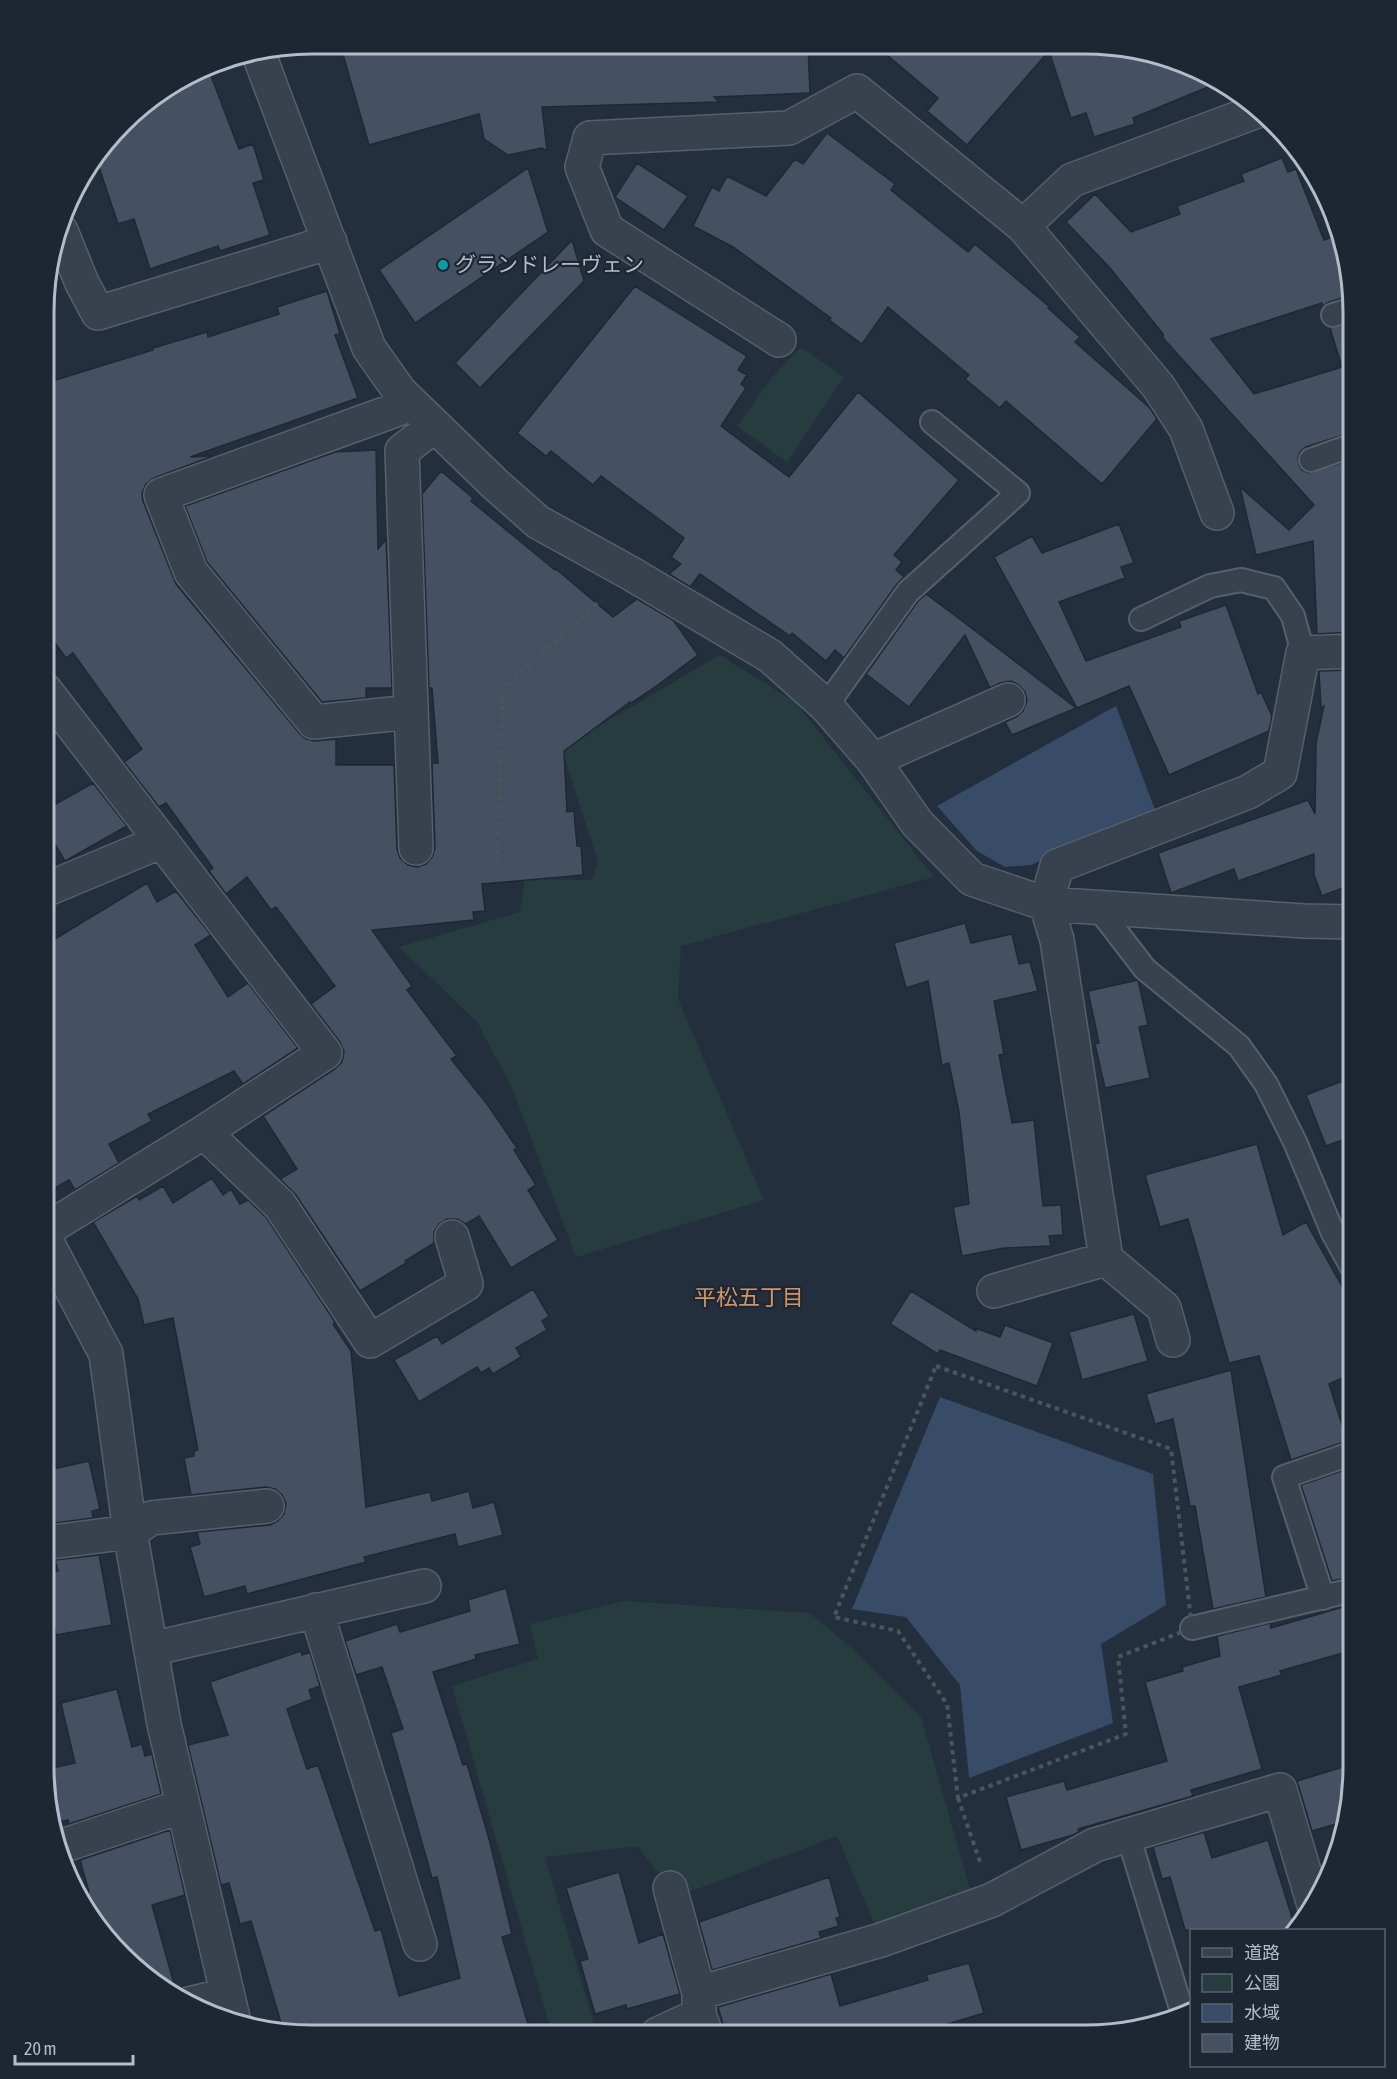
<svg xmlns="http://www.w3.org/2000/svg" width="1397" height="2079" font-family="'Asap Condensed','Noto Sans JP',sans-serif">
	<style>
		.green { fill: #263c3f }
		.water { fill: #394c67 }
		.building { fill: #455162; stroke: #1f2835; stroke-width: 1.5 }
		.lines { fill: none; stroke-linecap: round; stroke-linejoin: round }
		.lane-casing { stroke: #565f6c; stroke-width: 26 }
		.street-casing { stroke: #565f6c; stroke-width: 36 }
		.path { stroke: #44595c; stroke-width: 4; stroke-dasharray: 4.5 4.5; stroke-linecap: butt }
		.lane { stroke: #38414e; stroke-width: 22 }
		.street { stroke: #38414e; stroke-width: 33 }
		.culture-dot { fill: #0f9aa8; stroke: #1d2633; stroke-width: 2 }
		.labels { text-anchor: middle; stroke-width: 4.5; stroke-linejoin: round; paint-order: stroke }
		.poi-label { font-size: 21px; fill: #b4bcc9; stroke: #1d2633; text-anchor: start }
		.neighbourhood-label { font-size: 22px; fill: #d59563; stroke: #1d2633 }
		.rim { fill: none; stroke: #b4bcc9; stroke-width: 3 }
	</style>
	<rect width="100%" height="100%" fill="#242f3e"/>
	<!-- green -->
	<path class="green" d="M801,347l43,30 -57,85 -50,-36 37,-51z
		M720,655l75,47 139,175 -253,69 -3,53 86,201 -188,57 -64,-169 -35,-66 -78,-75 121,-35 5,-33 67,1 6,-19 -37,-113z
		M623,1601l186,12 43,35 69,69 54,190 -94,33 -44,-104 -161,61 -39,-51 -92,11 52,177h-45l-100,-348 86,-27 -8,-35z"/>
	<!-- water -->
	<path class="water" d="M1116,706l39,104 -124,55 -26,2 -28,-16 -40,-45z
		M940,1397l213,77 13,131 -65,39 12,79 -144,55 -9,-93 -54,-68 -54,-8z"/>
	<!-- building -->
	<path class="building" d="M340,44l468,1 2,48 -96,4 5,5 -177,5 5,44 -5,-3 -34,7 -24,-16 -5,-25 -110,31z
		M875,45l246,1 67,18 32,18 -87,36 2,6 -41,13 -8,-24 -15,5 -22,-67 -82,94 -40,-34 11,-13z
		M208,68l31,81 14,-5 11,36 -11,3 17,52 -50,16 -2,-5 -68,23 -16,-50 -16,5 -22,-66 39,-48z
		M827,133l68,51 -4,6 77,62 7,-8 75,63 -2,1 32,29 -5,5 75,66 7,11 -55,65 -96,-83 -6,7 -35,-29 4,-4 -81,-68 -26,37 -33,-24 2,-2 -98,-71 -40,-21 19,-39 7,4 8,-15 39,20 29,-37 8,5z
		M1282,158l6,14 8,-3 28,71 14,-5 12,61 -21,6 -6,4 -1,-3 -111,36 43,55 88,-27 -12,-39 23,-5v109l-47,15 -6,5 -2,6 1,7 3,5 7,3 44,-14v173l-36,2 -4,-93 -57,14 -16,-68 49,43 25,-25 -151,-167v-4l-53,-66 -44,-46 29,-28 36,38 49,-18 -3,-8 67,-25 -3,-7z
		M637,163l51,33 -24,34 -49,-33z
		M528,168l20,64 -133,91 -36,-53z
		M572,240l12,41 -104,107 -25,-25z
		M635,286l112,70 -9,14 9,5 -6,9 5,4 -25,38 68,51 69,-85 101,88 -65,75 8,7 -6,8 8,7 -7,7 -53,74 -9,-8 -9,11 -34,-28 -2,3 -90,-62 -10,13 -21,-13 12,-10 -10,-7 13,-19 -83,-62 -8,9 -42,-34 -5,5 -29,-23z
		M327,291l13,43 -5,1 23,63 -168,59 23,-1 -59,22 -8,6 -4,9 1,8 33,83 124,150 6,5 9,2 21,-2v26h58l3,84 3,9 8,7 9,2 9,-3 6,-7 3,-9 -3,-85h6l-6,-75h-3l-7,-194 19,-23 32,27 -2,3 84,69 1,-1 57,48 24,-18 36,21 25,35 -43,32 -24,16 -1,-1 -66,49 3,61 7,-1 3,35h4l2,29 -101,9 3,27 -12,1 1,8 -102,10 40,56 -5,4 50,66 -6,3 36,45 30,44 -3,2 22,35 -8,5 30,50 -47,28 -32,-52 -13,8 -9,-5h-10l-8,5 -5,8v11l-29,18 1,2 -46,28 -64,-96 -16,-16 17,-10 -34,-53 72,-47 7,-7 2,-10 -4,-10 -29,-38 24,-18 -59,-79 -5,3 -24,-33 -21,17 -17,-23 4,-3 -47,-65 -7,4 -35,-45 18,-13 -69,-96 -7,5 -21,-29 1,-246 107,-33v-2l54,-16 1,5 71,-23 -2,-7z
		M376,450l2,99 8,-10 6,149h-26v10l-44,4 -115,-140 -22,-56 150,-54z
		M1119,524l15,39 -13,4 4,11 -66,24 27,59 95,-34 -2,-6 47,-16 32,89 3,-2 11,24 -3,15 -100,44 -40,-89 -52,22 -83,-151 38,-21 10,17z
		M926,594l31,23 119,91 -64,27 -7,-13 11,-5 7,-6 4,-10 -2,-9 -6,-7 -8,-4 -11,2 -10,5 -25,-53 -56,72 -43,-33 52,-73z
		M1353,670v214l-31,12 -8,-21v-21l-76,27 -4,-12 -63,24 -13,-40 150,-53 7,14 1,-71 8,-37 -3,2 -2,-37z
		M93,783l34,43 -62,35 -20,-33v-18z
		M147,883l10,19 19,-11 35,44 -16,10 33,52 20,-14 50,65 -55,36 -9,-13 -86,43 4,7 -43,23 10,19 -44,27 -6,-10 -25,14 1,-249z
		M965,923l6,20 41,-9 7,30 11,-2 8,29 -44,10 10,53 -5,1 13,68 22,-3 9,86 18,-1 2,30 -14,1 2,10 -47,2 -42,8 -9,-49 16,-3 -10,-92 -10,-49 -7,2 -14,-84 -22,7 -12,-45z
		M1138,980l10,45 -9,2 11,51 -45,10 -10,-44 4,-1 -11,-52z
		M1353,1077v59l-27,10 -20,-51z
		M1257,1144l26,91 23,-13 47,84v67l-24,11 18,57 -56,19 -32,-104 -30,7 -41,-144 -28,8 -15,-52z
		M212,1178l11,17 8,-6 9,15 8,-4 18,17 69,105 -2,2 18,27 15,156 64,-15 2,9 37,-10 4,17 21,-6 9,33 -45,12 -3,-13 -91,23 2,5 -119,32 -2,-8 -41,11 -14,-50 10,-3 -3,-12 73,-7 8,-4 6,-7 2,-11 -4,-8 -7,-6 -9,-2 -75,8 -7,-37 10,-2v-5l4,-1 -25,-132 -29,7 -6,-26 -45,-77 44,-26 2,4 24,-14 10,17z
		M533,1289l16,27 -7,5 5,9 -31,18 5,9 -28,17 -4,-6 -8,5 -4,-6 -58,35 -25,-42 43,-24 5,8z
		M911,1291l65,40 -1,-3 25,9 5,-12 48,18 -16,43 -97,-36 -2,4 -48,-30z
		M1134,1314l14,47 -66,19 -13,-48z
		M1231,1370l35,227 -53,12 -18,-103h-5l-17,-87 -18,5 -9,-30z
		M89,1461l11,48 -8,2 1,7 -46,6 -3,-16v-37z
		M1353,1467v110l-21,4 -31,-96z
		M99,1555l13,70 -56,10 -11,-61 13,-3 -3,-11z
		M506,1588l14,56 -45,11 1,4 -43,13 30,93 4,-1 22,75 23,95 -10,3 29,97 -247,-1 -33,-112 -11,3 -11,-41 -8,2 -33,-140 40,-10 -18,-53 91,-31 1,4 8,-3 10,34 -11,4 3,9 -25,10 20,60 11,-4 57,166 6,-2 18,67 61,-18 -23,-101 -5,1 -41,-145 12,-4 -21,-62 -26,8 -11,-34 52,-17 3,8 70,-21 -2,-11z
		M1353,1604v46l-73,21 2,4 -43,12 23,82 -71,21 2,6 -115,33 1,3 -6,3 -52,15 -15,-53 58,-16 3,9 100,-29 -22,-79 38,-11 -1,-4 38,-11 -3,-20 53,-13 1,5z
		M117,1689l15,58 10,-3 3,12 7,-2 9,40 -92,30 -1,-4 -13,3 -11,-53 31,-7 -14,-60z
		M1353,1764v21l-7,36 -34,10 -15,-50z
		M170,1830l15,65 -33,10 24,86 -3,4 -24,-15 -50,-49 -21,-36 11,-3 -9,-32z
		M1204,1832l8,26 56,-18 28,90h-111l-15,-53 -8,2 -9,-32z
		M619,1872l20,71 24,-9 17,60 -53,15 -1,-4 -31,9 -15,-53 8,-2 -22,-71z
		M829,1877l11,40 -4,1 3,8 -20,6 2,6 -109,32 -13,-48z
		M969,1963l15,50 -73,22 -185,-1 -8,-27 113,-33 9,32 88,-26 -2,-5z"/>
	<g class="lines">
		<defs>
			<path id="lane" d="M1333,315l20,-6
				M1311,460l42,-15
				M1141,619l69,-33 31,-6 33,8 19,28 10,37
				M826,706l82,-114 110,-99 -86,-71
				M1098,908l47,61 94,77 27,38 29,58 38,91 20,36
				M1323,1598l-39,-121 69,-24
				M1192,1628l161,-38
				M1128,1835l52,170"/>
			<path id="street" d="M258,52l111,296 31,44 95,92 43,38 92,51 140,83 56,50 47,54 44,63 55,56 74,25 258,17 49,1
				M1023,226l49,-46 188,-70
				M61,231l21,52 16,30 232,-71
				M779,340l-172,-110 -25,-63 8,-29 199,-10 68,-37 166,135 135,160 28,43 31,84
				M411,712l-97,10 -123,-150 -30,-77 251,-91
				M873,760l135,-60
				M416,848l-14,-397 32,-25
				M45,890l117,-49
				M204,1132l76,73 90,136 96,-57 -14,-47
				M44,1231l160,-99 121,-79 -280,-363
				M44,1237l62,117 24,178 34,192 70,298
				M994,1291l112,-32
				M1173,1340l-9,-32 -58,-49 -49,-319 -11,-36 11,-38 191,-74 32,-19 23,-120 50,-2
				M44,1543l86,-11 21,-14 116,-12
				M316,1610l104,334
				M151,1649l273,-63
				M59,1847l124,-41
				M670,1888l29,105v22l7,19
				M699,1993l182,-53 111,-40 103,-55 185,-55 34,115
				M189,2004l37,-9
				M658,2034l41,-19"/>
		</defs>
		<!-- lane casing -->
		<use href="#lane" class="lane-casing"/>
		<!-- street casing -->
		<use href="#street" class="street-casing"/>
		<!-- path -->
		<path class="path" d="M497,863l6,-174 98,-89
			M936,1366l235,83 21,179 -74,29 8,77 -168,64 -11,-94 -49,-73 -64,-14z
			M958,1798l23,67"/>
		<!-- lane -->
		<use href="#lane" class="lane"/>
		<!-- street -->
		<use href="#street" class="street"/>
	</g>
	<!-- markers -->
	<circle class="culture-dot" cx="443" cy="265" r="6"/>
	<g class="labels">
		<!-- poi labels -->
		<g class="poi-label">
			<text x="455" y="272">グランドレーヴェン</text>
		</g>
		<!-- neighbourhood labels -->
		<g class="neighbourhood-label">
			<text x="749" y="1305">平松五丁目</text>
		</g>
	</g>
	<!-- crop -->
	<path d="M0 0H1397V2079H0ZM312 54H1085A258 258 0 0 1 1343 312V1767A258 258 0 0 1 1085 2025H312A258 258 0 0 1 54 1767V312A258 258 0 0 1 312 54Z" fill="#1d2633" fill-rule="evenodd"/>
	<path class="rim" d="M312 54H1085A258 258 0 0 1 1343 312V1767A258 258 0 0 1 1085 2025H312A258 258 0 0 1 54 1767V312A258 258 0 0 1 312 54Z"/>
	<!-- legend -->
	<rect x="1190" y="1929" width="195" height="138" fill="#1d2633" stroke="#59626f" stroke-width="1.5"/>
	<rect x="1202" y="1948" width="30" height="9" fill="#38414e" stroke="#59626f" stroke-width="1.5"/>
	<text x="1244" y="1959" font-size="18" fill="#b4bcc9">道路</text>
	<rect x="1202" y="1974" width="30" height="18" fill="#263c3f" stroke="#59626f" stroke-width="1.5"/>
	<text x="1244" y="1989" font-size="18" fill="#b4bcc9">公園</text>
	<rect x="1202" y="2004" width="30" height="18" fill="#394c67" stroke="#59626f" stroke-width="1.5"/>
	<text x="1244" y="2019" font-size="18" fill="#b4bcc9">水域</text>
	<rect x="1202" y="2034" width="30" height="18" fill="#455162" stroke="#59626f" stroke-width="1.5"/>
	<text x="1244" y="2049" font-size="18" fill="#b4bcc9">建物</text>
	<!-- scale -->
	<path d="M15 2055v9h118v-9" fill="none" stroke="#b4bcc9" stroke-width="3"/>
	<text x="24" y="2055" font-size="18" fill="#b4bcc9" stroke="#1d2633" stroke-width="4.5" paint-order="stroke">20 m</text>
</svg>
